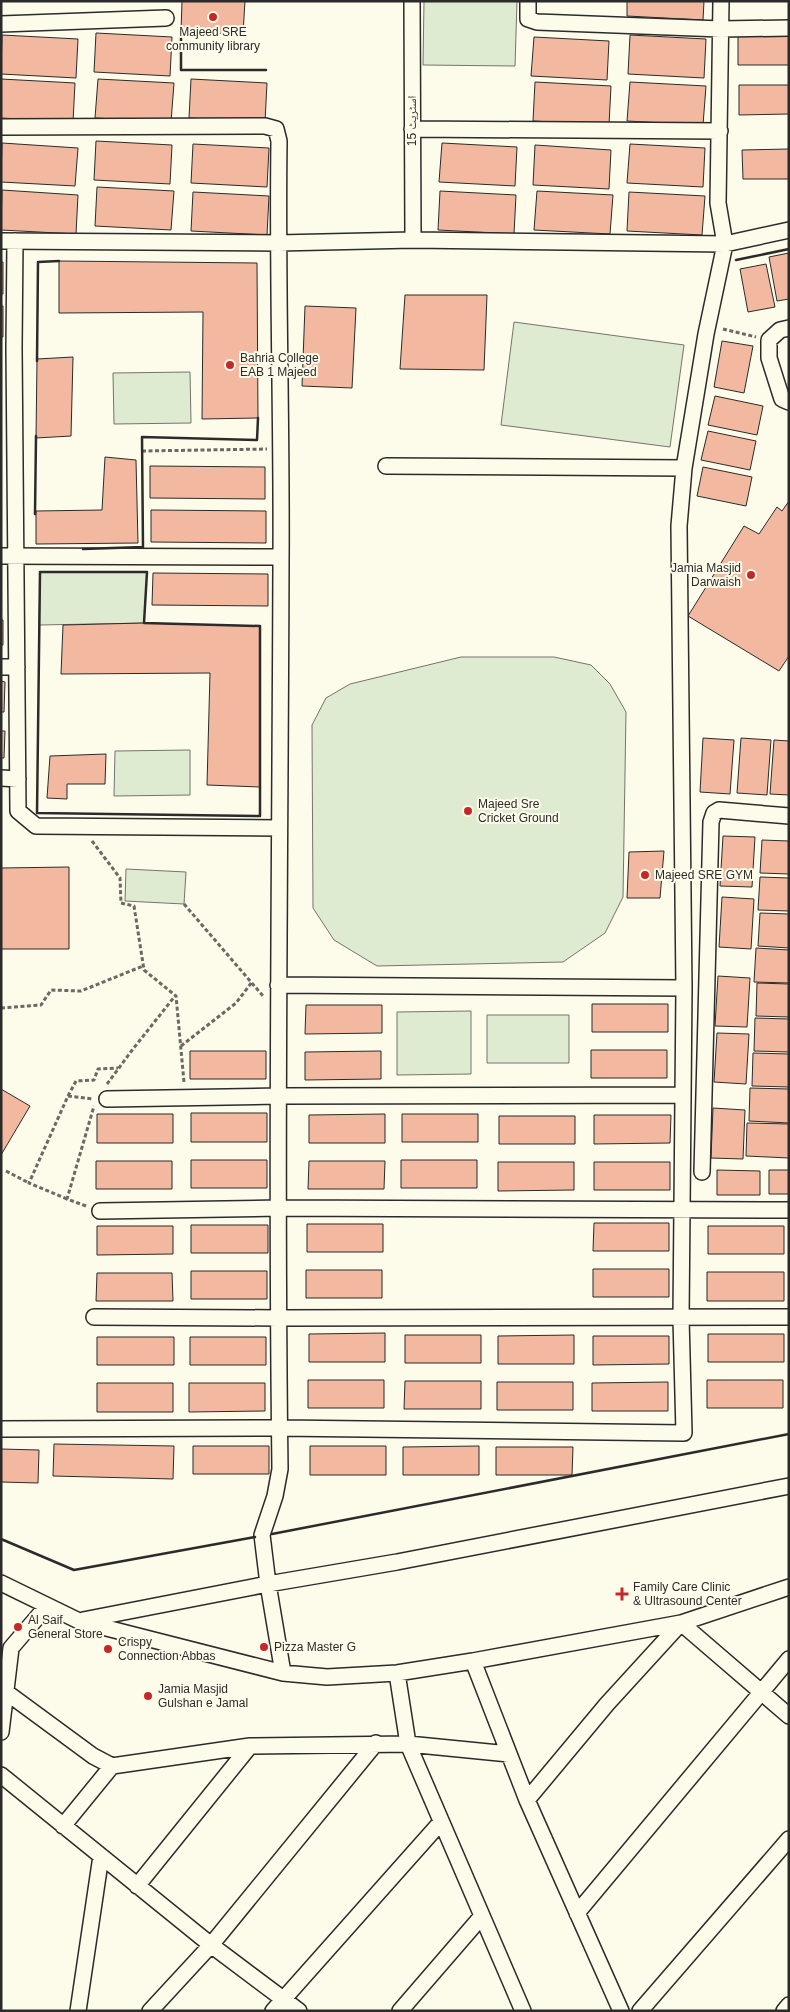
<svg xmlns="http://www.w3.org/2000/svg" width="790" height="2012" font-family="Helvetica,'Noto Naskh Arabic',sans-serif">
	<style>
		.green { fill: #deebd1; stroke: #74746e }
		.building { fill: #f2b8a0; stroke: #2b2b2b }
		.lines { fill: none; stroke-linecap: round; stroke-linejoin: round }
		.street-casing { stroke: #2b2b2b; stroke-width: 18 }
		.path { stroke: #6a6964; stroke-width: 3; stroke-dasharray: 4 2.5; stroke-linecap: butt }
		.street { stroke: #fdfbea; stroke-width: 15 }
		.wall { stroke: #2b2b2b; stroke-width: 2.5 }
		.poi-dot { fill: #c62828; stroke: #fdfbea; stroke-width: 2 }
		.labels { text-anchor: middle; stroke-width: 4; stroke-linejoin: round; paint-order: stroke }
		.poi-label { font-size: 12px; fill: #2b2b2b; stroke: #fdfbea; text-anchor: start }
		.street-label { font-size: 12px; fill: #2b2b2b; stroke: #fdfbea }
	</style>
	<rect width="100%" height="100%" fill="#fdfbea"/>
	<!-- green -->
	<path class="green" d="M424,1h93l-2,65 -92,-1z
		M514,322l170,23 -14,102 -169,-22z
		M190,372l1,51 -77,1 -1,-51z
		M40,572h107l-3,51 -105,2z
		M461,657h93l37,8 19,19 16,28 -3,185 -18,36 -42,29 -186,4 -43,-26 -21,-32 -1,-183 14,-27 24,-14z
		M190,750v45l-76,1 1,-45z
		M126,869l60,3 -2,32 -59,-3z
		M471,1011v63l-74,1v-63z
		M487,1015h82v48h-82z"/>
	<!-- building -->
	<path class="building" d="M182,1h63l-2,33 -62,-2z
		M627,1h77l-1,19 -76,-4z
		M96,33l76,4 -2,39 -76,-4z
		M2,35l76,4 -2,39 -75,-4z
		M630,35l76,4 -2,39 -76,-4z
		M789,35v30h-51v-29z
		M534,37l75,4 -2,39 -76,-4z
		M1,79l74,4 -2,39 -72,-4z
		M98,79l76,4 -3,39 -76,-4z
		M191,79l76,4 -2,39 -76,-4z
		M535,82l76,4 -2,39 -76,-4z
		M630,82l76,4 -3,39 -76,-4z
		M739,85h50v29l-50,1z
		M96,141l76,4 -2,39 -76,-4z
		M2,143l76,5 -3,38 -74,-4z
		M442,143l75,4 -2,39 -76,-4z
		M193,144l76,4 -2,39 -76,-4z
		M630,144l75,4 -2,39 -76,-4z
		M535,145l76,5 -2,39 -76,-4z
		M789,149v30h-46l-1,-29z
		M97,187l77,4 -3,39 -76,-4z
		M2,190l76,5 -2,39 -75,-4z
		M440,191l76,4 -2,39 -76,-4z
		M537,191l76,4 -3,39 -76,-4z
		M193,192l76,4 -2,39 -76,-4z
		M629,192l76,4 -3,39 -75,-4z
		M789,253v46l-12,2 -8,-44z
		M59,261l198,2 1,155 -56,1 1,-107 -144,1z
		M1,262h2v32h-2z
		M766,264l9,43 -27,5 -8,-43z
		M405,295h82l-3,75 -84,-1z
		M1,306h2v31h-2z
		M305,306l51,2 -4,80 -50,-2z
		M722,341l31,5 -9,47 -30,-6z
		M73,357l-2,79 -35,2 1,-79z
		M715,396l48,10 -6,29 -49,-10z
		M708,431l48,10 -6,29 -49,-10z
		M105,457l31,3 2,83 -102,1v-33l66,-1z
		M150,466l115,1v32l-115,-1z
		M703,467l49,10 -6,29 -49,-10z
		M789,501v155l-10,15 -91,-55 56,-90 15,8 18,-27 5,4z
		M151,510l115,1v32l-115,-1z
		M153,573l115,1v32l-116,-1z
		M1,620h2v25h-2z
		M144,623l116,3v161l-53,-2 3,-112 -149,1 2,-49z
		M1,681l4,1 -1,30h-3z
		M1,731h4l-1,27h-3z
		M703,738l31,2 -4,54 -30,-2z
		M741,738l30,2 -4,55 -30,-2z
		M774,740l15,1v54l-19,-1z
		M106,754l-1,30h-38v15l-20,-1 3,-42z
		M723,836l32,1 -3,50 -32,-1z
		M762,840l27,1v33l-29,-1z
		M664,851l-4,47h-33l2,-46z
		M69,867v82h-68v-81z
		M760,877l29,1v33l-31,-1z
		M722,897l32,2 -3,50 -32,-2z
		M760,913l29,1v34l-31,-2z
		M756,948l33,2v33l-35,-1z
		M718,976l32,2 -3,49 -32,-1z
		M757,983l32,1v33l-33,-1z
		M592,1004h76v28h-76z
		M306,1005h76v28l-77,1z
		M755,1018l34,1v33l-35,-1z
		M717,1033l32,1 -3,50 -32,-2z
		M591,1050h76v28h-76z
		M190,1051h76v28h-76z
		M381,1051v28l-76,1v-28z
		M753,1053l36,1v33l-37,-1z
		M750,1088l39,1v34l-40,-2z
		M1,1089l29,17 -29,49z
		M713,1108l32,2 -2,49 -32,-1z
		M191,1113h76v29h-76z
		M97,1114h76v29h-76z
		M385,1114v29h-76v-28z
		M402,1114h76v28h-76z
		M594,1115h77l-1,28 -76,1z
		M499,1116h76v28h-76z
		M747,1123l42,1v34l-43,-2z
		M191,1160h76v28h-76z
		M401,1160h76v28h-76z
		M96,1161h76v28h-76z
		M309,1161h76l-1,28h-76z
		M498,1162h76v28l-76,1z
		M594,1162h76v28h-76z
		M717,1170l43,1v24h-43z
		M769,1170h20v24h-20z
		M594,1223h75v28h-76z
		M307,1224h76v28h-76z
		M191,1225h77v28h-77z
		M97,1226h76v28l-76,1z
		M708,1226h76v28h-76z
		M593,1269h76v28h-76z
		M306,1270h76v28h-76z
		M191,1271h76v28h-76z
		M707,1272h77v29h-77z
		M97,1273h75l1,28h-77z
		M385,1333v29h-76v-28z
		M708,1334h76v28h-76z
		M405,1335h76v28h-76z
		M574,1335v29h-76v-28z
		M593,1336h76v28l-76,1z
		M97,1337h77v28h-77z
		M190,1337h76v28h-76z
		M308,1380h76v28h-76z
		M707,1380h76v28h-76z
		M405,1381h76v28h-77z
		M497,1382h76v28h-76z
		M668,1382v29h-76v-28z
		M97,1383h76v29h-76z
		M189,1383h76v28l-76,1z
		M54,1444l120,2 -1,33 -120,-3z
		M193,1446h76v28h-76z
		M310,1446h76v29h-76z
		M479,1446v29h-76v-28z
		M496,1447h77l-1,28h-76z
		M1,1449l38,1 -1,33 -37,-1z"/>
	<g class="lines">
		<defs>
			<path id="street" d="M412,1l1,239
				M528,1v18l9,3 184,7 68,-1
				M1,24l165,-6
				M1,127l264,-1 11,3 3,12c-2,140 3,280 2,421 -1,302 -5,605 -1,907l-5,27 -13,39 6,49 15,89
				M412,129l308,2
				M1,241l277,2 135,-3 312,4 64,-14
				M15,241l-1,107 4,463 18,15 243,2
				M789,328l-9,2 -11,10v18l13,41 7,3
				M386,466l298,2
				M1,556l280,1
				M1,667h16
				M1,778l17,1
				M278,985l406,3
				M107,1099l171,-3 405,-1
				M702,1172l9,-350 3,-9 5,-3 70,6
				M100,1211l179,-3 510,2
				M94,1317l185,1 510,-1
				M1,1429l279,-1 404,5 -3,-115 3,-330 -5,-462 5,-58 22,-134 19,-90 -7,-41 3,-202
				M1,1583l78,38 204,52 44,4 70,-4 76,-12 208,-38 108,-36
				M83,1620l185,-36 129,-22 392,-76
				M11,1648l36,-42
				M473,1661l54,139 94,211
				M397,1673l11,71 115,267
				M6,1692l87,64 19,10
				M1,1732l10,-84
				M1,1775l210,170 88,66
				M527,1800l80,-96 74,-81 108,93
				M63,1826l49,-60 138,-20 158,-2 101,10
				M137,1886l113,-140
				M577,1913l212,-254
				M78,2011l23,-155
				M150,2011l61,-66 165,-202
				M273,2011l168,-189
				M400,2011l82,-95
				M640,2011l149,-172
				M784,2011l5,-6"/>
		</defs>
		<!-- street casing -->
		<use href="#street" class="street-casing"/>
		<!-- path -->
		<path class="path" d="M723,329l33,8
			M142,451l125,-2
			M92,841l28,37 1,25 13,3 10,64 32,26 8,86
			M184,904l79,92
			M1,1008l40,-3 10,-15 30,1 62,-25
			M181,1046l55,-43 16,-21
			M107,1084l26,-35 42,-53
			M68,1096l8,-15 18,-1 4,-11 20,-1
			M6,1171l23,12
			M67,1199l-38,-16 39,-87 25,3
			M86,1206l-19,-7 27,-93"/>
		<!-- street -->
		<use href="#street" class="street"/>
		<!-- wall -->
		<path class="wall" d="M181,29v41h85
			M736,260l53,-11
			M37,361l1,-99 21,-1
			M35,514l1,-78
			M83,549l60,-2 -1,-110 115,3 1,-22
			M40,572h107l-3,51 116,3v190l-223,-3z
			M272,1534l517,-100
			M1,1539l73,31 181,-33"/>
	</g>
	<!-- markers -->
	<g class="poi-dot">
		<circle cx="213" cy="17" r="5"/>
		<circle cx="230" cy="365" r="5"/>
		<circle cx="751" cy="575" r="5"/>
		<circle cx="468" cy="811" r="5"/>
		<circle cx="645" cy="875" r="5"/>
		<path d="M619.5 1586.5h5v5h5v5h-5v5h-5v-5h-5v-5h5z"/>
		<circle cx="18" cy="1627" r="5"/>
		<circle cx="264" cy="1647" r="5"/>
		<circle cx="108" cy="1649" r="5"/>
		<circle cx="148" cy="1696" r="5"/>
	</g>
	<g class="labels">
		<!-- poi labels -->
		<g class="poi-label">
			<text x="213" y="36" text-anchor="middle">Majeed SRE<tspan x="213" dy="14">community library</tspan></text>
			<text x="240" y="362">Bahria College<tspan x="240" dy="14">EAB 1 Majeed</tspan></text>
			<text x="741" y="572" text-anchor="end">Jamia Masjid<tspan x="741" dy="14">Darwaish</tspan></text>
			<text x="478" y="808">Majeed Sre<tspan x="478" dy="14">Cricket Ground</tspan></text>
			<text x="655" y="879">Majeed SRE GYM</text>
			<text x="633" y="1591">Family Care Clinic<tspan x="633" dy="14">&amp; Ultrasound Center</tspan></text>
			<text x="28" y="1624">Al Saif<tspan x="28" dy="14">General Store</tspan></text>
			<text x="118" y="1646">Crispy<tspan x="118" dy="14">Connection Abbas</tspan></text>
			<text x="274" y="1651">Pizza Master G</text>
			<text x="158" y="1693">Jamia Masjid<tspan x="158" dy="14">Gulshan e Jamal</tspan></text>
		</g>
		<!-- street labels -->
		<g class="street-label">
			<text transform="translate(412 121) rotate(-90)" y="4">اسٹریٹ 15</text>
		</g>
	</g>
	<!-- border -->
	<rect width="790" height="2012" fill="none" stroke="#2b2b2b" stroke-width="5"/>
</svg>
